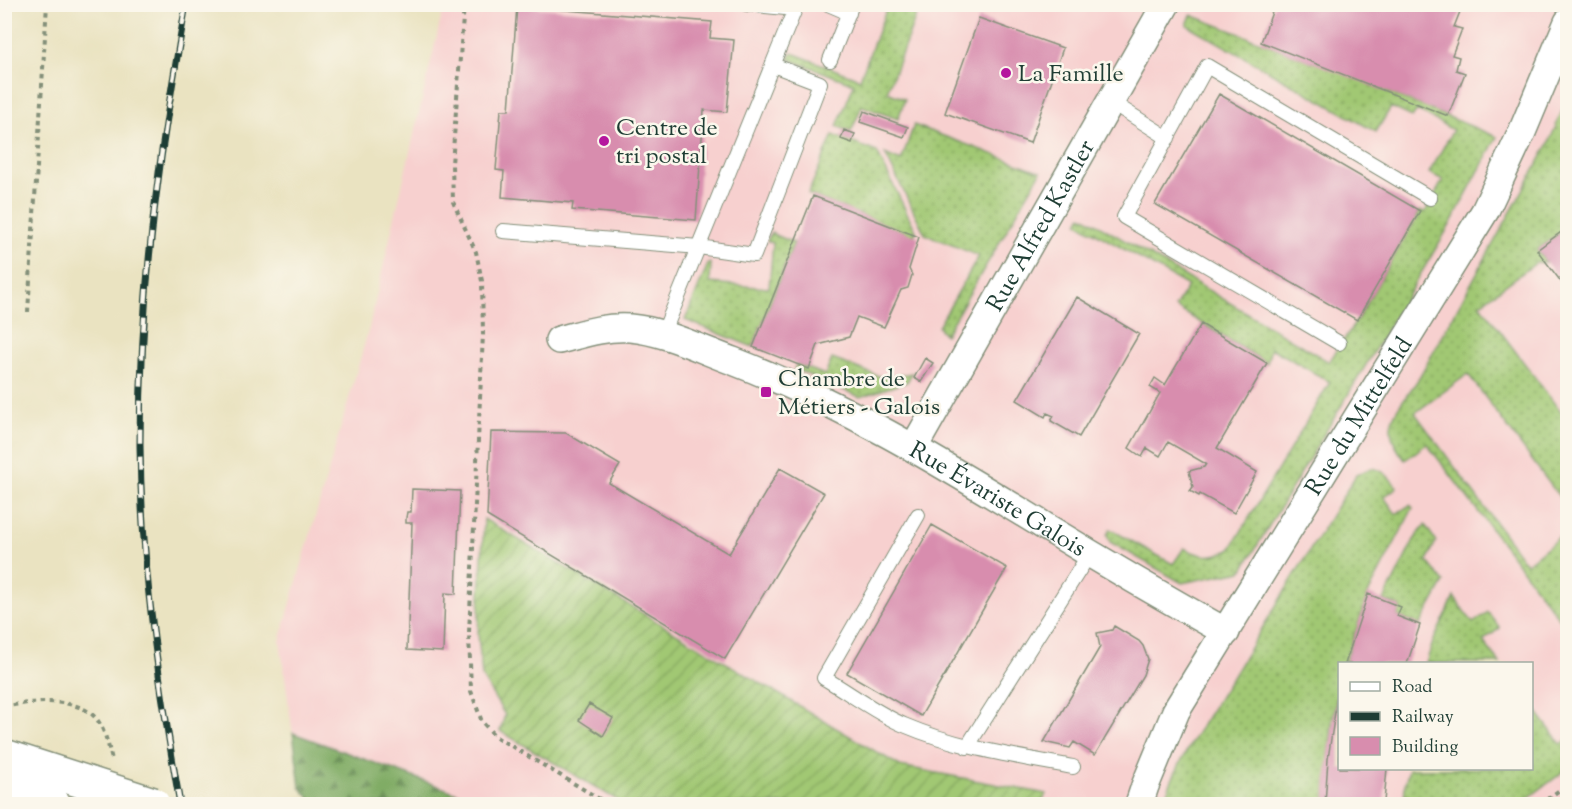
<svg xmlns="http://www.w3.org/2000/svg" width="1572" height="809" font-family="'Sorts Mill Goudy',serif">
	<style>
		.built { fill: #f7d0cf; fill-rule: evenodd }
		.grass { fill: url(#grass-dots); stroke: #608254; stroke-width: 1.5 }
		.forest { fill: url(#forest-firs); stroke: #50744c; stroke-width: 1.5 }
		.garden { fill: url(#garden-furrows); stroke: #608254; stroke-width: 1.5 }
		.building { fill: #d88dae }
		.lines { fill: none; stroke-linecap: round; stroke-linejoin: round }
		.lane-casing { stroke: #84907a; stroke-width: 16 }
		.street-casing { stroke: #84907a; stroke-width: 30 }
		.path { stroke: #84907a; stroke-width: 4; stroke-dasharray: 4.5 4.5; stroke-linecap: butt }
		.lane { stroke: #fff; stroke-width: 14 }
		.street { stroke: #fff; stroke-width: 27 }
		.rail-casing { stroke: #1f3d34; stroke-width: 7 }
		.rail { stroke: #fbf7ec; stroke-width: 4.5; stroke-dasharray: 14; stroke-linecap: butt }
		.secondary-bridge-casing { stroke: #84907a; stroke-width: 36; stroke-linecap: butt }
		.secondary-bridge { stroke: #fff; stroke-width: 33 }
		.poi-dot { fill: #b5179e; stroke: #fbf7ec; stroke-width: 2 }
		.labels { text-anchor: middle; stroke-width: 5; stroke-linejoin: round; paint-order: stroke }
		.poi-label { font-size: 24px; fill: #1f3d34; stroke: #fbf7ec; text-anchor: start }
		.street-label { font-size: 24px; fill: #1f3d34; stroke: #fbf7ec }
	</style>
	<defs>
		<pattern id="grass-dots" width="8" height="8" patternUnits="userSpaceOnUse" patternTransform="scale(1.5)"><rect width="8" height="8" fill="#a1c873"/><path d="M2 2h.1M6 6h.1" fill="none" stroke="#83a45f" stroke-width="1.8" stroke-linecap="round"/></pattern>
		<pattern id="forest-firs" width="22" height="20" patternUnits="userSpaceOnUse" patternTransform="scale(1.5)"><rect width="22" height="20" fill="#80ac65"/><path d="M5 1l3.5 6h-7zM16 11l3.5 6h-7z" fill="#688d54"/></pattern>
		<pattern id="garden-furrows" width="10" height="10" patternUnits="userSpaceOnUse" patternTransform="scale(1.5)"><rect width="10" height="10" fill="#a1c873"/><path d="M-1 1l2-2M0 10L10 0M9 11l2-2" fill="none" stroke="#83a45f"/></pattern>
	</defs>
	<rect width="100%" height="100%" fill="#fbf7ec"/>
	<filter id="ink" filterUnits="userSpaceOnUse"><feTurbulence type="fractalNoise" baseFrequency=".0167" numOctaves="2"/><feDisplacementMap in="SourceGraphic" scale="12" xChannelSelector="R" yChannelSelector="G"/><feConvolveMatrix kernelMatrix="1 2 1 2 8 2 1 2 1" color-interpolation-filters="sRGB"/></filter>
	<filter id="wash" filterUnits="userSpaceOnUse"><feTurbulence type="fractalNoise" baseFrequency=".008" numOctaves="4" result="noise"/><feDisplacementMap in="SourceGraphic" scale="24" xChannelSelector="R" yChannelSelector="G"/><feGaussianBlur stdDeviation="1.35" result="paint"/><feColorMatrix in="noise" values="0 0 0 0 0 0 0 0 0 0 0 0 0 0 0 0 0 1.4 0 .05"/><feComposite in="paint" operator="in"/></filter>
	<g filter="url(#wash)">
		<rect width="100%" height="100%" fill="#eae3c1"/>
		<!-- built -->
		<path class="built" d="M444,5h1123v799h-1252l-15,-17 -20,-146 89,-313zM1340,664h192v104h-192z"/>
		<!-- grass -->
		<path class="grass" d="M888,5h20l11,3 -32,84 18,7 -7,20 -36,-13 -11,26 -14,-6 17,-42 -65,-25 3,-6 68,26z
			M1191,15l156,60 150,62 -47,88 -208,346 -60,12 -72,-41 -3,-7 3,-6 63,35 11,-16c17,9 28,10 46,2l100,-168 -59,-34 -4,15 -92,-56 13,-21 -110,-63 4,-8 247,147 28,-42 63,-109 5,1 18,-32 -14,-7 24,-43 -36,-20 -5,7 -21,-10 -15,25 -189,-107z
			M1567,99v128l-30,23 9,12 -10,1 -56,41 83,111 4,-3v83l-6,4 -93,-125 -53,39 111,151 41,-33v98l-140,-185 -22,16c-28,-35 -9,-48 12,-79l131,-236z
			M914,125l127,47 -96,163 -7,-8 41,-71 -54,-22 -40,-80 16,7z
			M833,135l44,17 39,79 -2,5 -106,-42z
			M771,233l23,10 -41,104 -68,-27 23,-56 3,-1 -1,20 59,5 4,-45 -6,-2z
			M832,359l52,19 28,-5 -5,9 -47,15 -66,-28 3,-5 28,11z
			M1371,468c13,2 18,9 26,19l-13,10 12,17 14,-9 3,3 -45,86 -23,69 -5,1 -1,22 -7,36 -7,82h-162c13,-43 44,-86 68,-125 41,-68 83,-136 125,-204z
			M1425,525l11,16 -9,20 17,21 -24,43 -23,-9 4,-9 -17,-7 30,-60z
			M1454,597l19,26 15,-11 12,16 -17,13 17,22h-74l7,-21z
			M1532,706l29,38 6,-4v29l-47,35h-116l1,-21 4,-14 123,-1z"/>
		<!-- forest -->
		<path class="forest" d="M293,733l194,71h-172l-15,-17z"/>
		<!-- garden -->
		<path class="garden" d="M484,519l416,247 147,28 -7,10h-416l-124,-73 5,-16 -23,-38 -4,-44z"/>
		<g id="blocks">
			<!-- building -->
			<path class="building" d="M1275,4h188l-9,23 8,2 -10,26 7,2 -3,13 9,3 -17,43 -187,-74z
				M517,6l195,16 -2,16 24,2 -7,72 -23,-2 -8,110 -124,-10 1,-7 -71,-6 2,-26 -8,-1 5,-60h8z
				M979,18l84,30 -33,95 -85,-30z
				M1219,94l201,117 -63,109 -202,-116z
				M864,111l44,16 -4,10 -44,-15z
				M844,130l11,4 -3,9 -11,-4z
				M813,196l106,41 -10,32 3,6 -4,13 -7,2 -17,37 -27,-10 -8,20 -31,8 -9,24 -56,-22z
				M1568,227v64l-31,-41z
				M1077,297l62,37 -60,103 -28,-16 3,-5 -7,-3 -2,4 -28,-17z
				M1201,324l66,39 -50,85 40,24 -23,41 -34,-19 -1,2 -9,-5 3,-4 -4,-16 15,-4 2,-3 -38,-22 -8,14 -13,-8 -5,9 -13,-9 31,-55 -10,-6 5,-9 10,7z
				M925,358l8,5 -12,19 -7,-4z
				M491,432l75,1 54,32 -11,18 120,71 51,-86 44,25 -99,166 -238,-143z
				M412,489l48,2 -4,103 -11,-1 -2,59 -36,-2 5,-127h-6v-5l1,-6h4z
				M932,525l75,43 -86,148 -74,-43z
				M1368,594l33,13 -4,9 23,9 -13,39h-62z
				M1114,626l25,15 4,5 5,13 -5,16 -48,80 -21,-13 -4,6 -26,-6 56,-95 -3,-14 15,-3z
				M1338,692l2,76h47l-3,34h-24v2h-35l3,-45z
				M589,704l24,14 -10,18 -24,-16z"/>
		</g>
	</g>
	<g filter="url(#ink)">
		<use href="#blocks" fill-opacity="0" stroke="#84907a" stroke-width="1.5"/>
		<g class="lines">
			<defs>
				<path id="lane" d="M746,4l49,5
					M828,4l21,9
					M830,60l22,-56
					M1111,102l57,36
					M503,231l196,16 55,8 66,-172 -47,-18
					M663,334l134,-330
					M1339,343l-215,-126 83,-151 223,132
					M918,515l-94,163c26,15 52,35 80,47 54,23 111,31 169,42
					M967,747l123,-194"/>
				<g id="street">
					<path id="s1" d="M559,340c23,-6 46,-14 71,-12 35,3 70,21 103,33 112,43 211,104 313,166 59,36 119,71 180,105"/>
					<path id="s2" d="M914,447l252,-443"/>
					<path id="s3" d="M1139,804l6,-18 31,-75 309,-500 37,-79 46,-110"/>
				</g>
			</defs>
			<!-- lane casing -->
			<use href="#lane" class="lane-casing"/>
			<!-- street casing -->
			<use href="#street" class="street-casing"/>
			<!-- path -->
			<path class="path" d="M464,4l-12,160 1,38 23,50 6,29 1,53 -14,299 2,58 11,31 14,15 112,67
				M28,312l19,-308
				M4,707c28,-6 80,-12 96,17 6,11 9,24 12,36
				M1540,804l28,-20"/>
			<!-- lane -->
			<use href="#lane" class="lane"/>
			<!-- street -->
			<use href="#street" class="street"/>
			<defs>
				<path id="rail" d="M4,773l15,31
					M180,804c-21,-119 -39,-238 -40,-359 0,-94 7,-187 20,-280 7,-53 17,-107 26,-161"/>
			</defs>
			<!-- rail casing -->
			<use href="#rail" class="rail-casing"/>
			<!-- rail -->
			<use href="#rail" class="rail"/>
			<defs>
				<path id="secondary-bridge" d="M4,756l149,48
					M4,789l49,15"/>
			</defs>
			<!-- secondary-bridge casing -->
			<use href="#secondary-bridge" class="secondary-bridge-casing"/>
			<!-- secondary-bridge -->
			<use href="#secondary-bridge" class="secondary-bridge"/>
		</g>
	</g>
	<!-- markers -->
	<g class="poi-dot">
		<circle cx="1006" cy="73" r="6"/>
		<circle cx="604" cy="141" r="6"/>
		<rect x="760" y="386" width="12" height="12" rx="3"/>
	</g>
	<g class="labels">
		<!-- poi labels -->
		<g class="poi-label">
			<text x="1018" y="81">La Famille</text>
			<text x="616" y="135">Centre de<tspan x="616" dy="28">tri postal</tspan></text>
			<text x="778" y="386">Chambre de<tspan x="778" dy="28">Métiers - Galois</tspan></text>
		</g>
		<!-- street labels -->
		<g class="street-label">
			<text dy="8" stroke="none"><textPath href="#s2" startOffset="255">Rue Alfred Kastler</textPath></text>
			<text dy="8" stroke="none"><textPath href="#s3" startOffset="447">Rue du Mittelfeld</textPath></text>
			<text dy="8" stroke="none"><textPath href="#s1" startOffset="480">Rue Évariste Galois</textPath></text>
		</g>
	</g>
	<!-- margin -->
	<rect width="1572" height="809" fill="none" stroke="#fbf7ec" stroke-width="24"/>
	<!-- legend -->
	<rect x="1338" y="662" width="195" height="108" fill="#fbf7ec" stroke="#a3ada2" stroke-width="1.5"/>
	<rect x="1350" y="682" width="30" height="9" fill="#ffffff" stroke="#a3ada2" stroke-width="1.5"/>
	<text x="1392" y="692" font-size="18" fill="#1f3d34">Road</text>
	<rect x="1350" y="712" width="30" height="9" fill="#1f3d34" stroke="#a3ada2" stroke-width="1.5"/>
	<text x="1392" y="722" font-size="18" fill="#1f3d34">Railway</text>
	<rect x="1350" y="737" width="30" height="18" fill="#d88dae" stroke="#a3ada2" stroke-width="1.5"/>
	<text x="1392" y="752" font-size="18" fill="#1f3d34">Building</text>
</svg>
